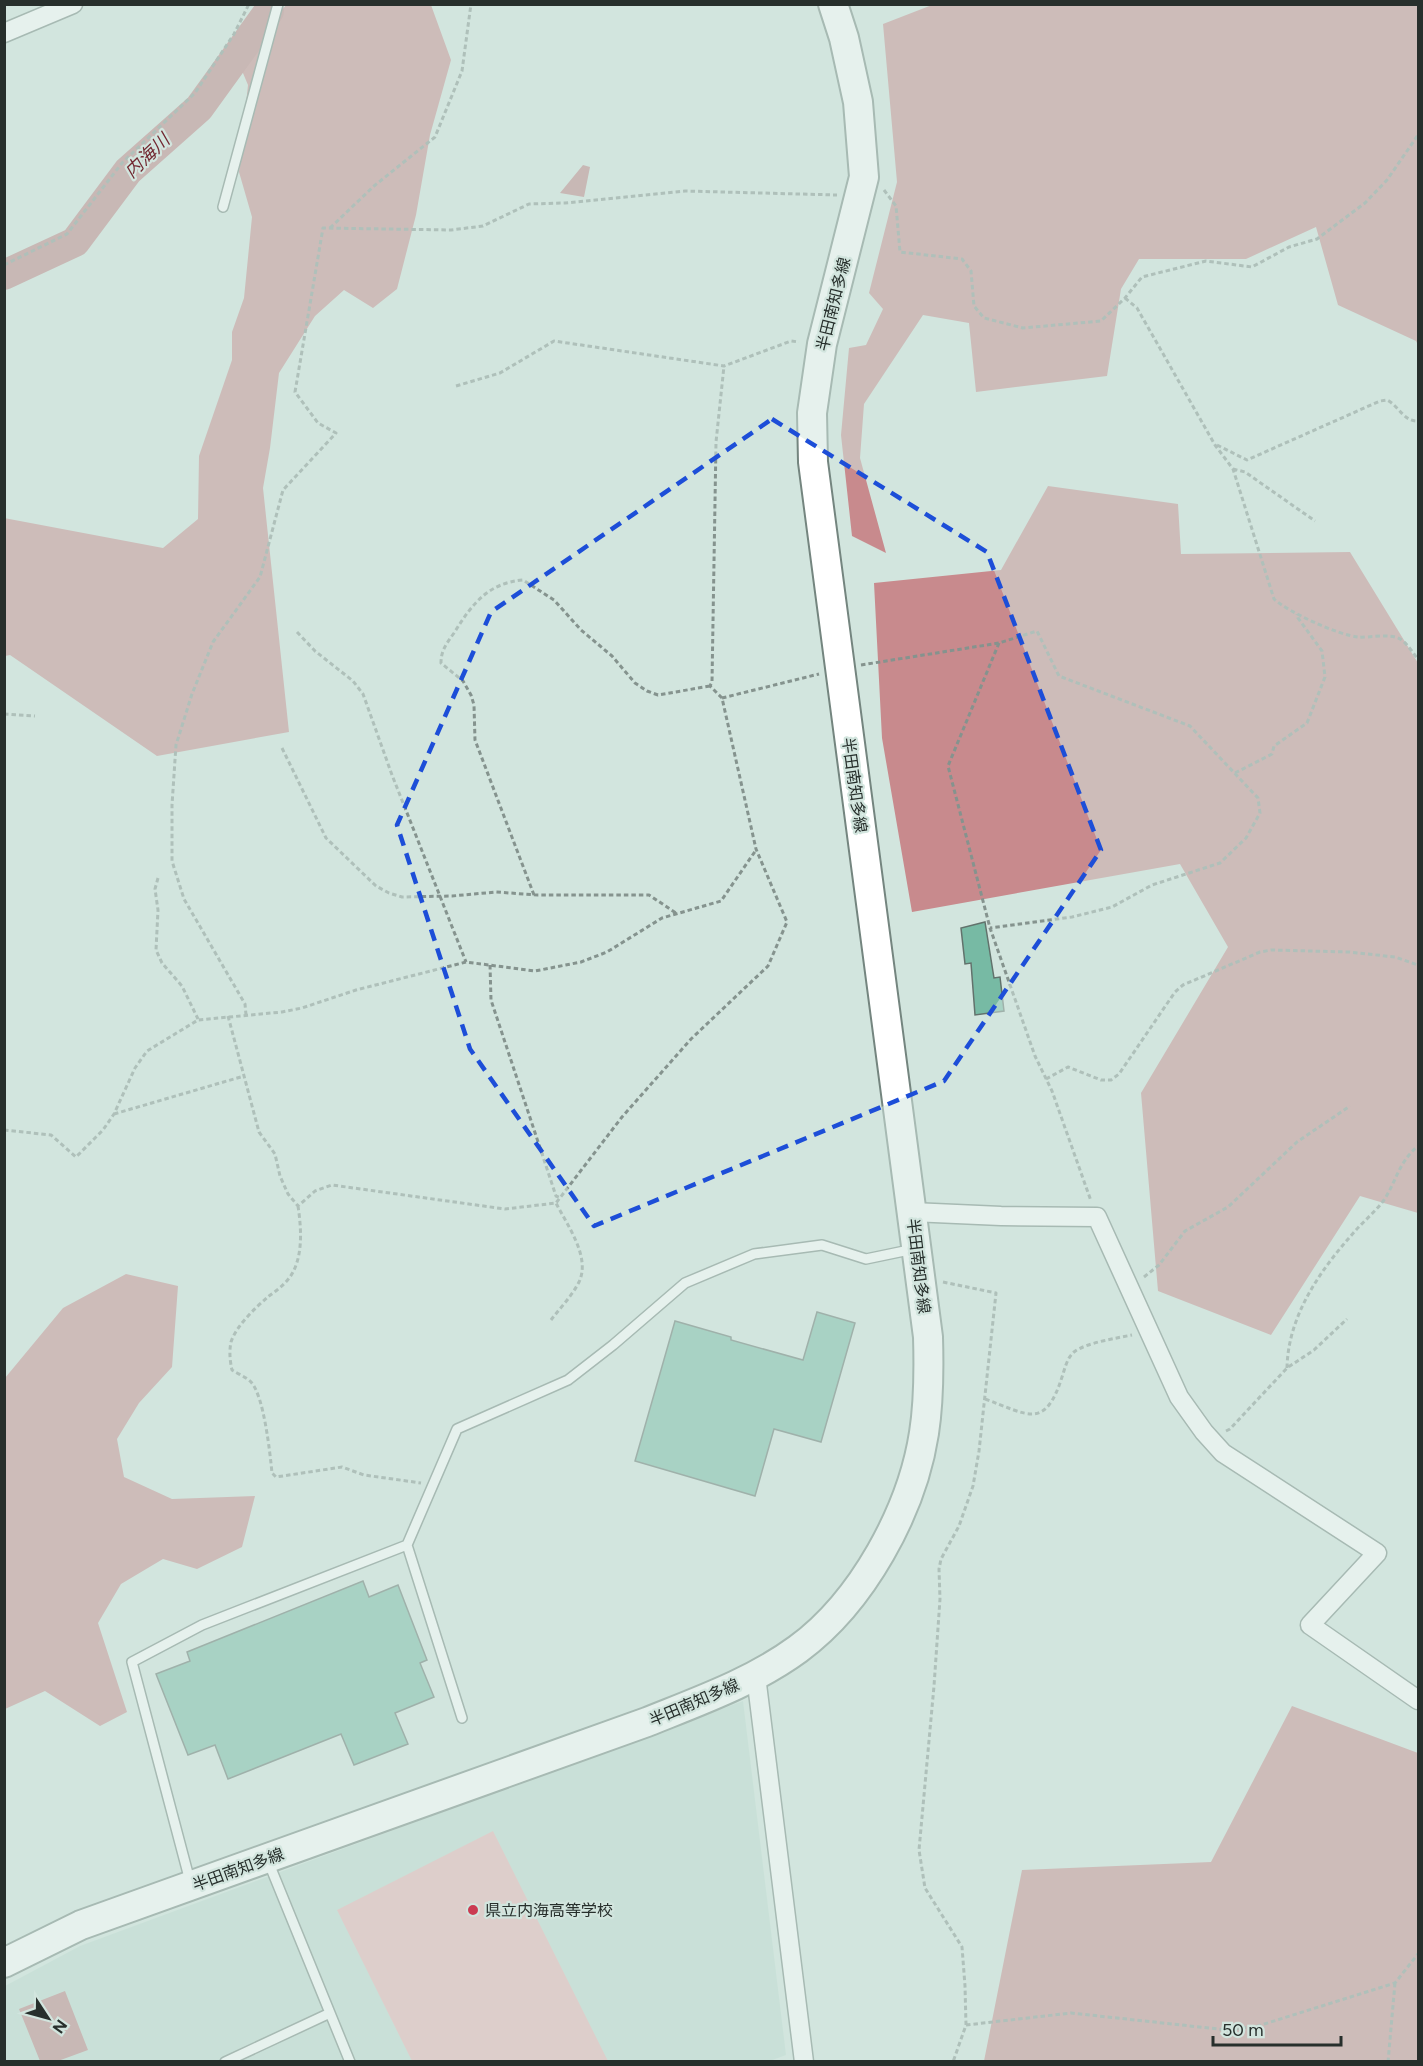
<svg xmlns="http://www.w3.org/2000/svg" width="1423" height="2066" font-family="Figtree,'Noto Sans JP',sans-serif">
	<style>
		.built { fill: #bfdad0 }
		.green { fill: #ecb2b4 }
		.forest { fill: #c88a8d }
		.water { fill: #bd8083 }
		.lines { fill: none; stroke-linecap: round; stroke-linejoin: round }
		.river { stroke: #bd8083; stroke-width: 30 }
		.building { fill: #77baa4; stroke: #62726c; stroke-width: 1.5 }
		.lane-casing { stroke: #74857f; stroke-width: 12 }
		.street-casing { stroke: #74857f; stroke-width: 21 }
		.primary-casing { stroke: #74857f; stroke-width: 32 }
		.path { stroke: #85938e; stroke-width: 3; stroke-dasharray: 4.5 3; stroke-linecap: butt }
		.lane { stroke: #fff; stroke-width: 9 }
		.street { stroke: #fff; stroke-width: 18 }
		.primary { stroke: #fff; stroke-width: 28 }
		.marked { fill: none; stroke: #1d4ed8; stroke-width: 4.5; stroke-dasharray: 12 8; stroke-linejoin: round }
		.poi-dot { fill: #cb3b52; stroke: #d2e5de; stroke-width: 2 }
		.labels { text-anchor: middle; stroke-width: 4.5; stroke-linejoin: round; paint-order: stroke }
		.street-label { font-size: 16px; fill: #272f2c; stroke: #d2e5de }
		.poi-label { font-size: 16px; fill: #272f2c; stroke: #d2e5de; text-anchor: start }
		.water-label { font-size: 18px; font-style: italic; fill: #722730; stroke: #d2e5de }
	</style>
	<rect width="100%" height="100%" fill="#d2e5de"/>
	<!-- built -->
	<path class="built" d="M743,1701l43,354 -19,7h-762v-76l75,-40z"/>
	<!-- green -->
	<path class="green" d="M493,1831l115,230h-196l-75,-151z"/>
	<!-- forest -->
	<path class="forest" d="M286,5h145l20,55 -21,75 -14,80 -19,74 -24,19 -29,-18 -29,26 -36,57 -9,75 -7,40 26,244 -132,24 -147,-101 -5,1 -1,-138 159,30 35,-29 1,-63 33,-96v-28l12,-34 8,-81 -13,-45 9,-87 -8,-19z
		M932,5h486v340l-2,-4 -78,-36 -22,-78 -70,32h-107l-18,30 -14,87 -131,16 -7,-69 -46,-8 -59,89 -4,54 26,95 -34,-17 -11,-101 8,-87 17,-3 17,-36 -14,-16 28,-111 -14,-158z
		M1048,486l130,18 3,50 169,-2 68,111v550l-58,-17 -89,139 -113,-44 -17,-198 87,-146 -48,-83 -268,48 -30,-174 -8,-155 127,-13z
		M126,1274l52,12 -6,81 -33,36 -22,36 7,38 48,22 83,-3 -13,51 -45,22 -34,-10 -42,25 -23,39 29,89 -27,14 -55,-35 -40,18v-331l58,-70z
		M1292,1706l126,47v308h-434l38,-191 189,-8z"/>
	<!-- water -->
	<path class="water" d="M583,165l7,2 -6,30 -24,-4z
		M65,1991l23,59 -30,11h-18l-21,-52z"/>
	<g class="lines">
		<!-- river -->
		<path class="river" d="M4,275l71,-33 53,-71 71,-63 70,-97"/>
	</g>
	<!-- building -->
	<path class="building" d="M985,922l9,56 6,-1 4,34 -29,4 -4,-52 -6,1 -4,-36z
		M817,1312l38,11 -34,119 -47,-13 -19,67 -120,-35 40,-140 56,16v3l72,20z
		M363,1581l6,16 29,-12 29,75 -7,3 14,34 -39,16 13,31 -54,21 -13,-31 -113,45 -13,-34 -27,10 -32,-81 34,-13 -3,-9z"/>
	<g class="lines">
		<defs>
			<path id="lane" d="M223,207l55,-203
				M462,1718l-55,-173 50,-116 111,-49 45,-35 72,-62 69,-29 68,-9 44,14 48,-10
				M268,1861l82,201
				M190,1881l-58,-219 70,-37 205,-80
				M225,2062l105,-49"/>
			<path id="street" d="M4,33l69,-29
				M912,1212l89,4 96,1 82,180 25,35 19,21 154,100 -67,72 108,75
				M756,1676l48,386"/>
			<path id="primary" d="M4,1963l77,-38 566,-203c52,-21 106,-40 151,-73 64,-47 114,-138 126,-216 5,-32 5,-63 4,-96l-115,-875 -1,-49 10,-69 42,-167 -6,-75 -14,-64 -11,-34"/>
		</defs>
		<!-- lane casing -->
		<use href="#lane" class="lane-casing"/>
		<!-- street casing -->
		<use href="#street" class="street-casing"/>
		<!-- primary casing -->
		<use href="#primary" class="primary-casing"/>
		<!-- path -->
		<path class="path" d="M884,190l12,16 4,46 62,7 9,12 3,35 10,12 39,10 78,-7 24,-23 17,-21 64,-16 46,6 37,-20 28,-8 48,-36 22,-23 31,-45
			M330,228l44,-42 61,-49 27,-66 9,-67
			M4,265l63,-31 55,-71 73,-70 39,-59 15,-30
			M1125,298l12,10 78,137 18,24 41,130c14,13 64,36 84,38 12,1 31,-4 42,2 7,4 13,14 18,20
			M456,386l44,-13 54,-32 170,25 67,-25 8,1
			M1217,445l30,15 133,-59 7,-1c12,6 17,22 31,21
			M1233,469l12,3 70,49
			M297,632l18,19 38,30 10,13 29,81 74,187
			M999,643l-51,123 42,162 45,128 17,35 39,110
			M861,665l138,-22 38,-12 22,45 131,50 68,72 2,15 -14,25 -26,25 -68,22 -40,22 -40,10 -82,11
			M722,698l97,-24
			M4,714l31,2
			M282,748l44,90 50,48 13,7 13,4 50,-1 44,-4 42,3h111l27,18
			M1235,773l37,-19 2,-8 33,-23 18,-46 -3,-26 -24,-33 -1,-4
			M158,878l-3,11 3,21 -2,40 6,13 20,23 16,33
			M534,895l-59,-155 -1,-35 -3,-10 -8,-14 -22,-18c0,-13 6,-20 13,-30 18,-29 34,-50 69,-53l31,20 27,30 31,26 23,27 12,8 11,4 52,-9
			M490,965l1,35 65,196 5,2
			M246,1015l-1,-11 -61,-105 -12,-38v-56l4,-60 16,-51 21,-52 47,-65 23,-87 53,-57 -18,-10 -23,-31 28,-164 128,2 32,-4 46,-22 36,-1 120,-12 152,4
			M228,1016l31,116 16,22 5,22 8,18 10,12 17,-15 17,-6 173,24 51,-6 66,-86 69,-78 77,-73 19,-44 -31,-73 -34,-151 -12,-12 2,-4 4,-240 8,-76
			M1046,1079l22,-12 33,13h10l8,-6 56,-82 8,-7 77,-33 11,-2 78,2 46,5 23,8
			M114,1114l130,-38
			M4,1130l47,5 25,22 27,-27 11,-16 21,-46 12,-17 51,-31 84,-8 20,-4 54,-18 110,-28 69,9 46,-9 26,-10 55,-34 59,-17 35,-51
			M298,1206c3,20 5,45 -4,64 -5,11 -15,19 -25,26 -13,11 -33,30 -38,46 -2,10 -1,19 1,28 6,4 14,7 19,12 13,14 19,71 21,91l4,4 66,-10 22,8 57,8
			M1144,1277l15,-12 26,-34 43,-24 69,-65 53,-36
			M943,1282l53,11 -17,158 -6,35 -14,40 -18,33 -2,10 1,30 -6,87 -15,164 6,38 37,59 3,39 1,39 -13,37
			M551,1320c9,-12 21,-24 28,-38 12,-25 -12,-57 -23,-79
			M1287,1368c1,-53 34,-99 69,-138 9,-10 20,-19 28,-30 13,-20 14,-37 34,-54
			M985,1399c42,15 60,32 77,-22 3,-9 5,-19 12,-25 11,-9 43,-14 58,-17
			M1226,1431l4,-2 57,-61 27,-18 33,-31
			M966,2025l105,-12 156,17 31,-4 137,-43 23,-29
			M1388,2062l7,-79"/>
		<!-- lane -->
		<use href="#lane" class="lane"/>
		<!-- street -->
		<use href="#street" class="street"/>
		<!-- primary -->
		<use href="#primary" class="primary"/>
	</g>
	<!-- marked area -->
	<path d="M0 0H1423V2066H0ZM772,419l215,133 114,298 -157,231 -350,145 -124,-177 -73,-224 94,-213z" fill="#d2e5de" fill-opacity=".55" fill-rule="evenodd"/>
	<path class="marked" d="M772,419l215,133 114,298 -157,231 -350,145 -124,-177 -73,-224 94,-213z"/>
	<!-- markers -->
	<circle class="poi-dot" cx="473" cy="1910" r="6"/>
	<g class="labels">
		<!-- street labels -->
		<g class="street-label">
			<text transform="translate(833 304) rotate(-76)" y="6">半田南知多線</text>
			<text transform="translate(855 785) rotate(82)" y="6">半田南知多線</text>
			<text transform="translate(919 1266) rotate(83)" y="6">半田南知多線</text>
			<text transform="translate(694 1702) rotate(-23)" y="6">半田南知多線</text>
			<text transform="translate(238 1869) rotate(-20)" y="6">半田南知多線</text>
		</g>
		<!-- poi labels -->
		<g class="poi-label">
			<text x="485" y="1916">県立内海高等学校</text>
		</g>
		<!-- water labels -->
		<g class="water-label">
			<text transform="translate(147 156) rotate(-44)" y="6">内海川</text>
		</g>
	</g>
	<!-- border -->
	<rect width="1423" height="2066" fill="none" stroke="#272f2c" stroke-width="12"/>
	<!-- north arrow -->
	<g transform="translate(48 2018) rotate(126)" stroke="#d2e5de" stroke-width="4.5" paint-order="stroke">
	<path d="M0-4.5L10 22L0 15L-10 22Z" fill="#272f2c"/>
	<text y="-9" font-size="16" font-weight="bold" text-anchor="middle" fill="#272f2c">N</text>
	</g>
	<!-- scale -->
	<path d="M1213 2036v9h128v-9" fill="none" stroke="#272f2c" stroke-width="3"/>
	<text x="1222" y="2036" font-size="18" fill="#272f2c" stroke="#d2e5de" stroke-width="4.5" paint-order="stroke">50 m</text>
</svg>
